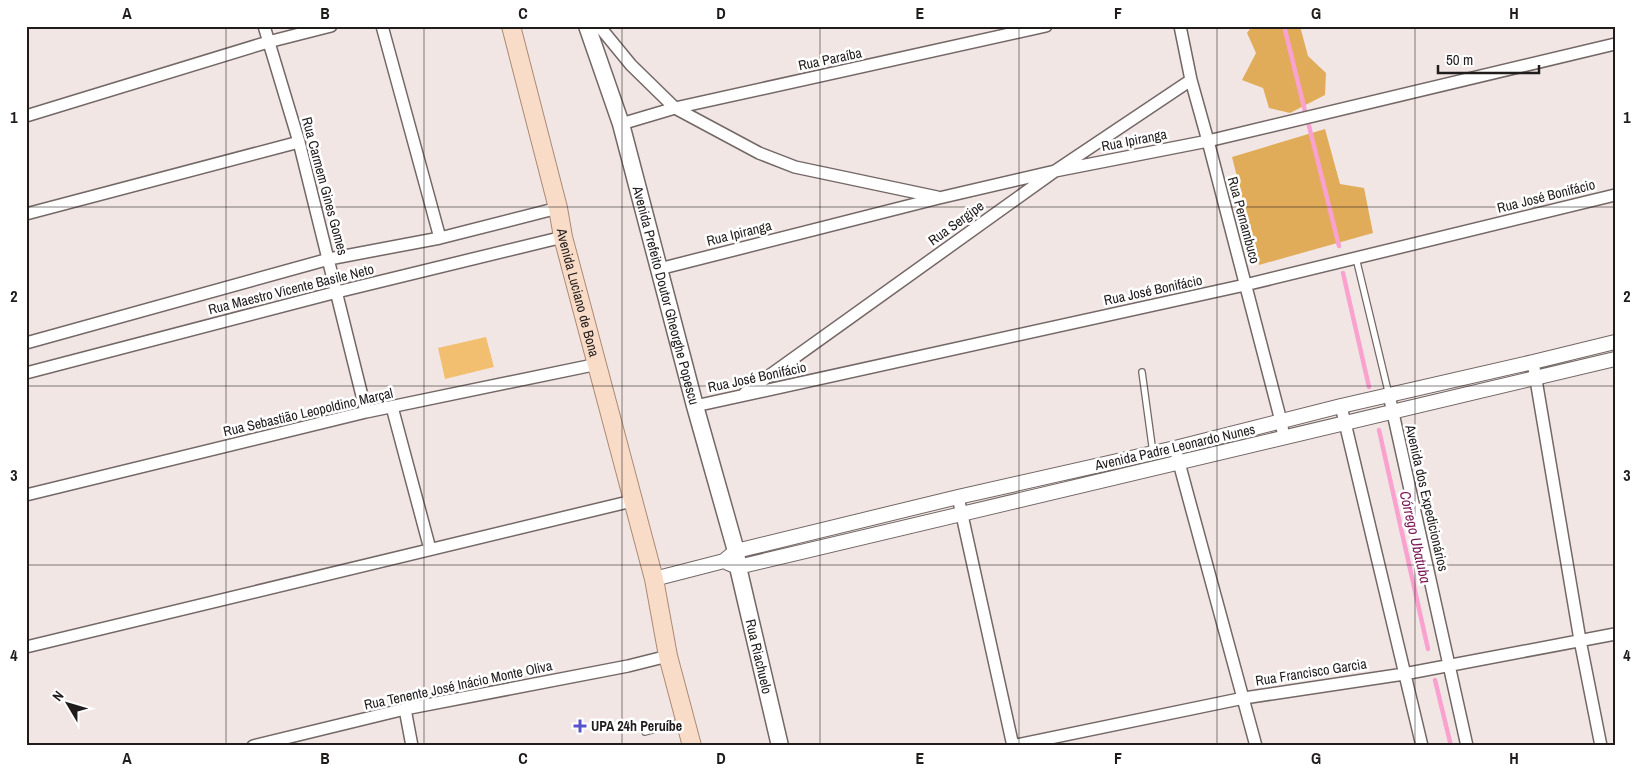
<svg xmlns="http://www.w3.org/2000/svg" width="1641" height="772" font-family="'Archivo Narrow',sans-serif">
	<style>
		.green { fill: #f2bf70 }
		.forest { fill: #e0ac59 }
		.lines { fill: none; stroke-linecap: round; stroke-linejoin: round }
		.stream { stroke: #f9a2d0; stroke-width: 4.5 }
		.service-casing { stroke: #736866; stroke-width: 8 }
		.minor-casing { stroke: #736866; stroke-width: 14 }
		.tertiary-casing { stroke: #736866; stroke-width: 16 }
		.secondary-casing { stroke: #736866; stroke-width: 19 }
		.primary-casing { stroke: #aa8a74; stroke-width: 20 }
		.service { stroke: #fff; stroke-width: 5.5 }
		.minor { stroke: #fff; stroke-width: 11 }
		.tertiary { stroke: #fff; stroke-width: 14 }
		.secondary { stroke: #fff; stroke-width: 16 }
		.primary { stroke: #f9dcc8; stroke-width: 18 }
		.grid { fill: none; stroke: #201c1b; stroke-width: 1; stroke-opacity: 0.55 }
		.poi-dot { fill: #5954cc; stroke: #fff; stroke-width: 2 }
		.labels { text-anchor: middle; stroke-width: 5; stroke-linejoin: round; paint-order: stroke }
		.street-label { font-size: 14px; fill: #201c1b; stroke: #fff }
		.poi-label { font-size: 14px; font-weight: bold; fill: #201c1b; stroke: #fff; text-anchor: start }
		.water-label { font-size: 15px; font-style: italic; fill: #7a1655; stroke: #fff }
		.neatline { fill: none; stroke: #201c1b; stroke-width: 2 }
		.grid-label { font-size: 16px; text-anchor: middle; font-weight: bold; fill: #201c1b }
	</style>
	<rect width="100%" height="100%" fill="#f2e6e4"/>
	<!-- green -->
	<path class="green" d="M486,337l8,30 -49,12 -7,-31z"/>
	<!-- forest -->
	<path class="forest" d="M1252,26h48l8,30 18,17 -1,22 -35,18 -21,-5 -6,-20 -21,-8 14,-27 -9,-20z
		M1325,129l15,55 24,4 9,45 -114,32 -27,-108z"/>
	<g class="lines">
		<!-- stream -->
		<path class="stream" d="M1284,26l21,85
			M1309,126l30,120
			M1343,273l26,114
			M1379,430l49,219
			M1435,680l16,66"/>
		<defs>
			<path id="service" d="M1356,258l33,137
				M1142,372l11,81
				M645,732l39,-11"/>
			<path id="minor" d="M264,26l35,116 67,270
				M382,26l58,212
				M599,26l32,39 44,43 84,45 36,14 142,30
				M1180,26l11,54 17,61 73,280 3,17
				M26,116l242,-74 63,-16
				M621,124l54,-16 371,-82
				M26,214l273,-72
				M659,269l280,-71 116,-27 153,-30 407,-97
				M26,343l303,-84 111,-21 118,-30
				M1533,362l47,278 21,106
				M26,373l311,-81 226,-55
				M745,393l310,-222 136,-91
				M1389,395l78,351
				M695,406l550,-121 370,-90
				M1341,406l81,340
				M392,407l38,142
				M1175,448l81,298
				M26,495l340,-83 232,-48
				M958,497l55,249
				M26,647l606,-146
				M405,709l7,37
				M253,746l152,-37 223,-43 40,-10
				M1012,746l232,-48 160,-24 211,-40"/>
			<path id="tertiary" d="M728,563l10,4 877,-208
				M654,579l70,-18 12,-10 222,-54 217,-49 166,-42 192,-44 82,-20"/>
			<g id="secondary">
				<path id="s1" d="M587,26l34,98 74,282 41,145 2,16 42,179"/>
			</g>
			<g id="primary">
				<path id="s2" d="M511,26l47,182 5,29 91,342 14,77 24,90"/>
			</g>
		</defs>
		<!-- service casing -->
		<use href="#service" class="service-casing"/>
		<!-- minor casing -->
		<use href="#minor" class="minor-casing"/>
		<!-- tertiary casing -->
		<use href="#tertiary" class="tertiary-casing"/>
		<!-- secondary casing -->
		<use href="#secondary" class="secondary-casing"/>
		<!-- primary casing -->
		<use href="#primary" class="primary-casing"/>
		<!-- service -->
		<use href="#service" class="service"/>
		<!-- minor -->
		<use href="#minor" class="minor"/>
		<!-- tertiary -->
		<use href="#tertiary" class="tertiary"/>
		<!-- secondary -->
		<use href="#secondary" class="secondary"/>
		<!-- primary -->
		<use href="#primary" class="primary"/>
	</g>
	<!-- grid -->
	<path class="grid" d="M226,26v720M424,26v720M622,26v720M820,26v720M1019,26v720M1217,26v720M1415,26v720M26,207h1589M26,386h1589M26,565h1589"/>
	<!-- markers -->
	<path class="poi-dot" d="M577.5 718.5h5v5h5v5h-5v5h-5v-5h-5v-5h5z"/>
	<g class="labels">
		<!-- street labels -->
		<g class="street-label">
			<text transform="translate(830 59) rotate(-12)" y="5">Rua Paraíba</text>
			<text transform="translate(1134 140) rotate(-11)" y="5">Rua Ipiranga</text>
			<text transform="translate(325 186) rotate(75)" y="5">Rua Carmem Gines Gomes</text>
			<text transform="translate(1546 196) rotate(-14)" y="5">Rua José Bonifácio</text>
			<text transform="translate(1244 220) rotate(75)" y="5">Rua Pernambuco</text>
			<text transform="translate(956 223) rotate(-36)" y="5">Rua Sergipe</text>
			<text transform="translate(739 233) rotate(-14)" y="5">Rua Ipiranga</text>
			<text transform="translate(291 289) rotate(-14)" y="5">Rua Maestro Vicente Basile Neto</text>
			<text transform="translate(1153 290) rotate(-12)" y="5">Rua José Bonifácio</text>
			<text dy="5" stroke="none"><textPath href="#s2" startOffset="275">Avenida Luciano de Bona</textPath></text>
			<text dy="5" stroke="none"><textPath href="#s1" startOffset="281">Avenida Prefeito Doutor Gheorghe Popescu</textPath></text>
			<text transform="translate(757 377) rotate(-12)" y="5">Rua José Bonifácio</text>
			<text transform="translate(308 412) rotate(-13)" y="5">Rua Sebastião Leopoldino Marçal</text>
			<text transform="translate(1175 447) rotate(-13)" y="5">Avenida Padre Leonardo Nunes</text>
			<text transform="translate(1427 498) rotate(77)" y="5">Avenida dos Expedicionários</text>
			<text dy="5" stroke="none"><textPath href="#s1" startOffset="654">Rua Riachuelo</textPath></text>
			<text transform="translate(1311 672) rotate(-9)" y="5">Rua Francisco Garcia</text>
			<text transform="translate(458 685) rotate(-12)" y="5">Rua Tenente José Inácio Monte Oliva</text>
		</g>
		<!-- poi labels -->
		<g class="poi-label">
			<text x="591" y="731">UPA 24h Peruíbe</text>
		</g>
		<!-- water labels -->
		<g class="water-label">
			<text transform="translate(1415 537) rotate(77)" y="5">Córrego Ubatuba</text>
		</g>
	</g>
	<!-- border -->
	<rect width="1641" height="772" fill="none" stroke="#ffffff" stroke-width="55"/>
	<!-- north arrow -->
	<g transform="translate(68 704) rotate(308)" stroke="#ffffff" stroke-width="4" paint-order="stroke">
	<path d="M0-4L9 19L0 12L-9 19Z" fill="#201c1b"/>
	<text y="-8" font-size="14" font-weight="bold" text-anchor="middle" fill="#201c1b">N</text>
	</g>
	<!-- scale -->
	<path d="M1438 65v8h101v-8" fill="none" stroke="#201c1b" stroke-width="2.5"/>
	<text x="1446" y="65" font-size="15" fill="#201c1b" stroke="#ffffff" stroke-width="4" paint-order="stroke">50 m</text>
	<rect x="28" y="28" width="1586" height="716" class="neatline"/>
	<g class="grid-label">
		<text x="127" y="19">A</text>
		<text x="325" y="19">B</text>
		<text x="523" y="19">C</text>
		<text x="721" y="19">D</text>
		<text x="920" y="19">E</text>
		<text x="1118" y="19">F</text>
		<text x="1316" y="19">G</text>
		<text x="1514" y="19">H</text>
		<text x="14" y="123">1</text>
		<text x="1627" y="123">1</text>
		<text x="14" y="302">2</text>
		<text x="1627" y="302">2</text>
		<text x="14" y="481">3</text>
		<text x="1627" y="481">3</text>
		<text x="14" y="661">4</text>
		<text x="1627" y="661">4</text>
		<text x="127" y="764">A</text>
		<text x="325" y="764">B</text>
		<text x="523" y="764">C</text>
		<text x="721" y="764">D</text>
		<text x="920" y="764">E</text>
		<text x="1118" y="764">F</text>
		<text x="1316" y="764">G</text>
		<text x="1514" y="764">H</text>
	</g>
</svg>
